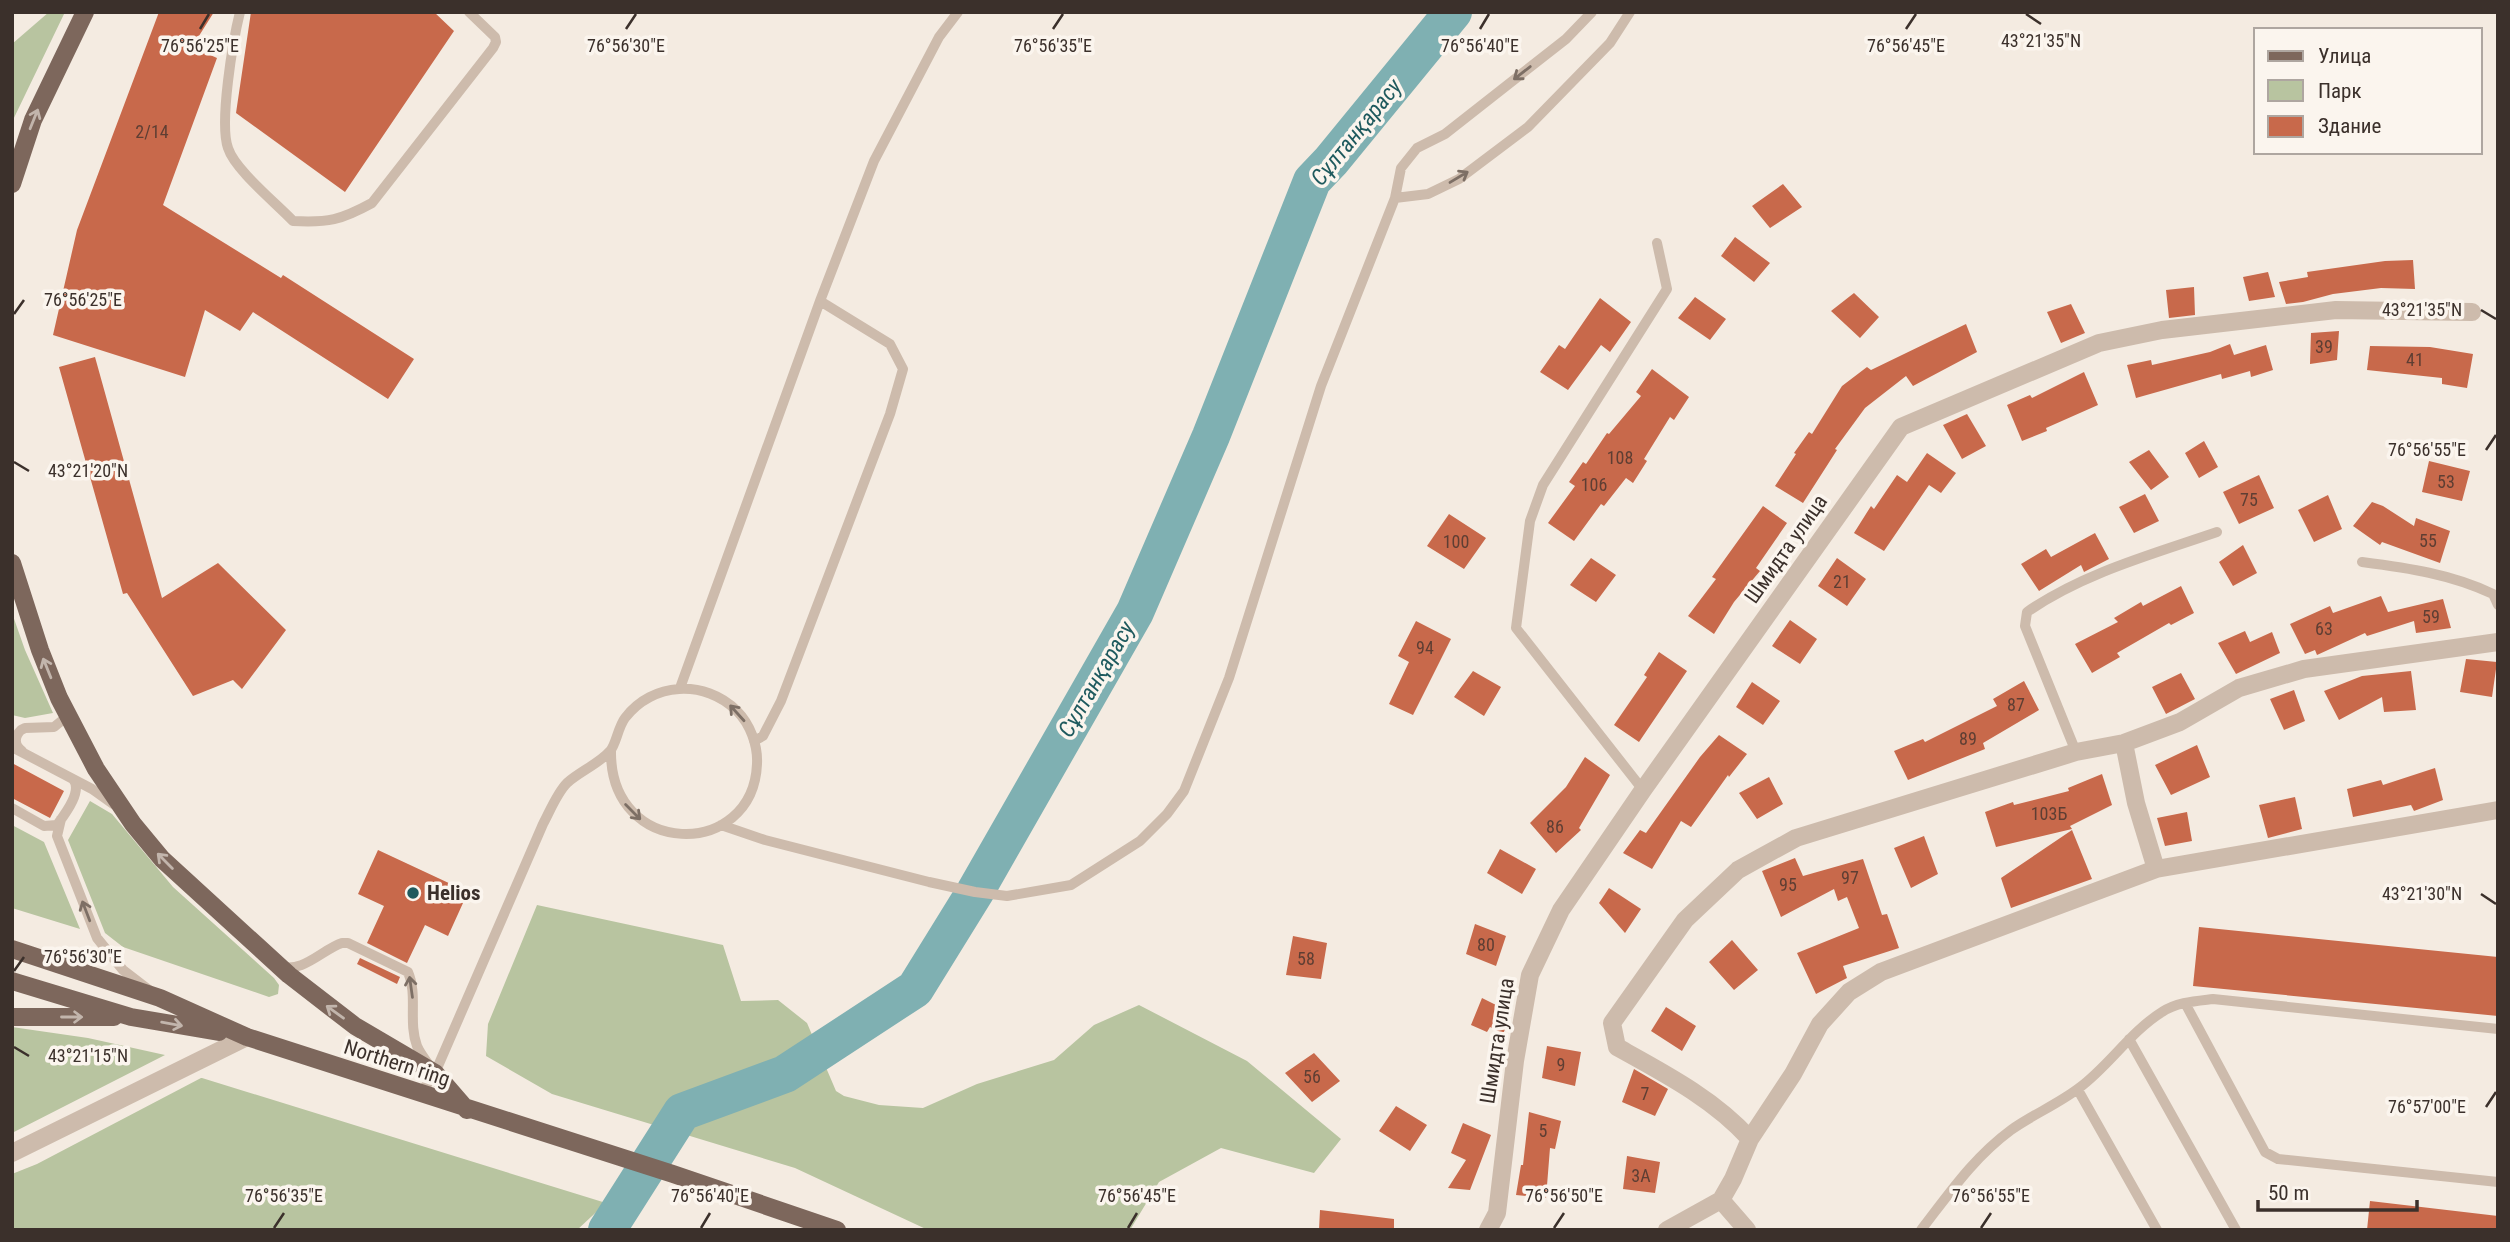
<svg xmlns="http://www.w3.org/2000/svg" width="2510" height="1242" font-family="'Roboto Condensed',sans-serif">
	<style>
		.green { fill: #b8c4a0 }
		.lines { fill: none; stroke-linecap: round; stroke-linejoin: round }
		.river { stroke: #7fb0b2; stroke-width: 38 }
		.building { fill: #c8694b }
		.service { stroke: #cdbbac; stroke-width: 10 }
		.minor { stroke: #cdbbac; stroke-width: 18 }
		.primary { stroke: #7d675c; stroke-width: 18 }
		.oneway { stroke: #7d6f65 }
		.oneway2 { stroke: #c2b5ac }
		.ticks { fill: none; stroke: #3b302b; stroke-width: 2.5 }
		.poi-dot { fill: #1f5a5e; stroke: #fbf5ee; stroke-width: 2.5 }
		.labels { text-anchor: middle; stroke-width: 7; stroke-linejoin: round; paint-order: stroke }
		.number-label { font-size: 18px; fill: #5e3e33 }
		.street-label { font-size: 21px; fill: #3b302b; stroke: #fbf5ee }
		.poi-label { font-size: 21px; font-weight: bold; fill: #3b302b; stroke: #fbf5ee; text-anchor: start }
		.water-label { font-size: 23px; font-style: italic; fill: #1f5a5e; stroke: #fbf5ee }
		.ticks-label { font-size: 18px; text-anchor: middle; fill: #3b302b; stroke: #fbf5ee; stroke-width: 7; stroke-linejoin: round; paint-order: stroke }
	</style>
	<rect width="100%" height="100%" fill="#f4ebe1"/>
	<!-- green -->
	<path class="green" d="M49,12h16l-53,110v-78z
		M12,613l13,37 28,63 -28,5 -13,-3z
		M90,801l22,13 61,73 101,91 5,7 -1,9 -9,3 -146,-50 -18,-14 -37,-93z
		M12,825l32,17 36,87 -68,-21z
		M537,905l186,40 18,56 37,-1 29,23 29,68 8,5 35,9 44,3 54,-24 77,-24 40,-35 45,-20 108,56 94,78 -27,34 -93,-25 -62,34 -29,48h-202l-133,-62 -243,-74 -66,-38 2,-32z
		M12,1027l76,11 77,17 -153,78z
		M201,1078h1l404,125 -29,27h-565v-56l25,-10z"/>
	<g class="lines">
		<!-- river -->
		<path class="river" d="M607,1230l75,-118 103,-38 130,-85 60,-97 160,-280 76,-176 101,-255 19,-20 122,-149"/>
	</g>
	<!-- building -->
	<path class="building" d="M159,12h55l-22,35 25,11 -54,147 118,73 2,-3 131,84 -26,40 -135,-87 -13,19 -35,-21 -20,67 -132,-42 24,-105z
		M251,12h183l20,19 -109,161 -109,-79z
		M1783,184l19,23 -32,21 -18,-22z
		M1735,237l35,26 -16,19 -33,-26z
		M2413,260l2,29 -34,-1 -48,6 -30,8 -17,2 -7,-22 29,-5 -1,-5 78,-11z
		M2268,272l7,25 -26,4 -6,-24z
		M2194,287l1,28 -26,3 -3,-28z
		M1854,293l25,24 -19,21 -29,-27z
		M1695,297l31,22 -16,21 -32,-22z
		M1600,298l31,24 -21,30 -9,-7 -33,45 -28,-18 19,-27 6,4z
		M2071,304l14,29 -24,10 -14,-31z
		M1966,324l11,28 -64,34 -7,-10 -41,32 -30,41 2,1 -34,53 -28,-17 21,-32 -2,-1 15,-21 3,2 30,-48 25,-19 4,3z
		M2339,331l-2,29 -27,4 1,-31z
		M2230,344l4,11 32,-10 7,25 -22,7 -1,-6 -28,8 -1,-5 -85,24 -9,-33 24,-5 1,5 58,-13z
		M2370,346l60,1 43,7 -6,34 -25,-4v-6l-75,-8z
		M95,357l67,241 56,-35 68,67 -44,59 -9,-9 -40,16 -66,-103 -4,1 -64,-227z
		M1652,369l37,28 -15,23 -4,-3 -26,42 3,2 -14,22 -7,-5 -22,28 -3,-2 -27,37 -26,-18 27,-37 -6,-4 14,-20 3,2 21,-31 2,1 32,-38 -5,-4z
		M2084,372l14,33 -52,23 1,3 -25,10 -15,-36 23,-10 2,3z
		M1967,414l19,32 -24,13 -19,-34z
		M2204,441l14,26 -19,11 -14,-25z
		M2149,450l20,27 -18,13 -22,-28z
		M1927,453l29,20 -15,20 -12,-8 -45,66 -30,-18 17,-27 3,3 23,-34 10,7z
		M2429,461l41,10 -8,30 -40,-9z
		M2259,475l15,33 -35,16 -16,-32z
		M2145,494l14,27 -25,12 -15,-26z
		M2328,495l14,34 -28,13 -16,-32z
		M2372,502l11,4 31,20 2,-8 34,13 -10,32 -58,-21 -2,3 -27,-19z
		M1763,506l24,17 -31,45 4,3 -26,31 -20,32 -26,-18 28,-37 -4,-2z
		M1449,514l37,24 -22,31 -37,-23z
		M2095,533l14,26 -25,13 -3,-7 -42,26 -18,-27 25,-15 5,8z
		M2243,545l14,28 -24,13 -14,-24z
		M1591,558l25,17 -20,27 -26,-17z
		M1837,558l29,21 -19,27 -29,-20z
		M2181,586l13,27 -23,12 -2,-2 -52,30 3,4 -28,16 -17,-29 43,-22 -4,-4 27,-16 2,4z
		M2381,596l7,16 55,-13 8,29 -35,5 -2,-12 -47,15 -2,-3 -48,22 -2,-5 -10,4 -15,-30 40,-18 3,7z
		M1790,620l27,19 -17,25 -28,-18z
		M1416,621l35,18 -38,76 -24,-11 20,-42 -11,-6z
		M2245,631l5,11 22,-10 8,21 -44,21 -18,-31z
		M1659,652l28,19 -48,71 -25,-17 33,-48 -3,-2z
		M2466,659l31,3 -5,35 -32,-5z
		M1473,671l28,16 -17,29 -30,-19z
		M2411,671l5,39 -32,2 -2,-15 -43,23 -15,-29 38,-15z
		M2181,673l14,26 -29,15 -14,-27z
		M2024,681l15,29 -56,33 2,6 -77,31 -14,-29 29,-12 2,3 72,-36 -4,-7z
		M1752,682l28,19 -17,24 -27,-18z
		M2294,690l11,31 -21,9 -14,-31z
		M1719,735l28,19 -18,23 -1,-2 -37,52 -10,-6 -29,48 -29,-16 17,-23 6,3 54,-76z
		M2197,745l13,32 -39,18 -16,-30z
		M1585,757l25,18 -31,53 2,2 -25,23 -26,-30 36,-36z
		M12,763l52,28 -14,27 -38,-20z
		M2435,768l8,32 -29,11 -3,-6 -58,12 -6,-28 34,-9 2,5z
		M2102,774l10,31 -42,21 2,3 -76,18 -11,-35 28,-10 1,3 55,-14 -1,-3z
		M1769,777l14,27 -26,15 -18,-26z
		M2295,797l7,32 -34,9 -9,-33z
		M2187,812l5,29 -27,5 -8,-28z
		M2072,830l20,49 -81,29 -10,-30z
		M1924,836l14,38 -27,14 -17,-40z
		M1500,849l36,20 -14,25 -35,-21z
		M378,850l90,42 -20,44 -23,-11 -18,38 -40,-20 17,-37 -26,-12z
		M1795,858l8,18 60,-17 19,56 5,-1 12,34 -56,18 4,12 -31,16 -19,-41 62,-25 -12,-31 -9,4 -4,-12 -53,28 -19,-46z
		M1609,888l32,21 -16,24 -26,-30z
		M1475,924l31,12 -10,30 -30,-12z
		M2199,927l299,30v59l-305,-30z
		M1293,936l34,7 -6,36 -35,-4z
		M1732,940l26,30 -24,20 -25,-28z
		M360,958l40,19 -3,7 -40,-20z
		M1482,998l30,15 -9,21 -13,-7 -3,5 -16,-7z
		M1666,1007l30,19 -14,25 -31,-20z
		M1547,1046l34,6 -6,34 -33,-8z
		M1314,1053l26,28 -28,21 -27,-29z
		M1634,1069l34,20 -13,27 -33,-14z
		M1396,1106l31,19 -17,26 -31,-20z
		M1529,1112l32,9 -6,28 -5,-1 -4,50 -30,-3 5,-30h2z
		M1463,1123l28,12 -21,55 -22,-2 18,-28 -15,-7z
		M1627,1156l33,6 -5,31 -32,-4z
		M2370,1201l128,15v14h-131z
		M1320,1210l74,9v11h-75z"/>
	<g class="lines">
		<!-- service -->
		<path class="service" d="M240,12c-7,28 -21,111 -12,136 7,22 48,55 65,73 35,2 48,-1 79,-18l121,-155 3,-6 -1,-5 -26,-25
			M1395,198l33,-4 31,-15 69,-52 82,-84 20,-31
			M2362,562c46,6 89,12 131,32l5,11
			M680,688l140,-387 54,-140 65,-124 19,-25
			M754,741l9,-5 18,-35 109,-287 13,-45 -13,-25 -70,-43
			M12,747l80,42 21,15
			M22,751c-8,-6 -8,-14 -1,-21l4,-2 29,-1 11,-9v-6
			M2076,752l-51,-126 2,-14c56,-39 126,-58 190,-80
			M1643,790l-127,-162 14,-107 13,-36 124,-196 -10,-46
			M12,808l32,18 13,-1c8,-11 26,-34 16,-46
			M61,819l-4,17 40,102 26,32 26,20
			M721,825l44,15 164,42 46,10 32,4 64,-11 69,-44 27,-27 17,-23 45,-113 92,-292 74,-188 6,-30 16,-20 28,-14 121,-95 26,-27
			M280,966c22,8 43,-17 62,-23h6l60,29c10,23 0,50 9,74 3,7 8,13 12,19
			M2185,1003l80,149 13,7 220,23
			M2129,1039l107,191
			M2078,1090l79,140
			M420,1094l15,-21 108,-249c7,-13 14,-31 24,-41 12,-11 33,-20 43,-32 6,-6 8,-24 15,-33 27,-36 80,-39 112,-7 13,13 21,34 20,53 -4,96 -148,95 -146,-14
			M1921,1230c28,-36 52,-72 90,-100 21,-15 47,-26 68,-42 30,-22 51,-56 83,-76 15,-10 34,-11 51,-13l285,30"/>
		<!-- minor -->
		<path class="minor" d="M2124,743l12,60 20,66
			M1750,1139c-36,-40 -86,-66 -133,-92l-5,-24 73,-103 53,-50 58,-32 280,-86 48,-9 56,-21 59,-34 65,-19 194,-27
			M12,1153l235,-116
			M1721,1200l26,30
			M1488,1230l9,-17 18,-152 15,-86 31,-65 82,-120 258,-363 198,-84 63,-13 174,-20 136,2
			M1667,1230l54,-30 12,-21 17,-40 43,-65 27,-50 29,-32 32,-20 275,-103 342,-59"/>
		<!-- primary -->
		<path class="primary" d="M12,184l21,-64 52,-108
			M12,563l28,87 19,48 37,71 37,55 29,35 127,116 66,51 80,47 32,37
			M12,949l148,49 87,39 426,137 164,56
			M12,981l119,36 88,15
			M12,1017h102"/>
	</g>
	<!-- one-way arrows -->
	<defs><path id="oneway-shaft" d="M-6 0H5M1.5-3L5.5 0L1.5 3" fill="none" stroke-width="1.6" stroke-linecap="round" stroke-linejoin="round" transform="scale(1.75)"/></defs>
	<g class="oneway">
		<use href="#oneway-shaft" transform="translate(1522 73) rotate(142)"/>
		<use href="#oneway-shaft" transform="translate(1459 177) rotate(-31)"/>
		<use href="#oneway-shaft" transform="translate(737 713) rotate(-132)"/>
		<use href="#oneway-shaft" transform="translate(633 812) rotate(45)"/>
		<use href="#oneway-shaft" transform="translate(86 911) rotate(-111)"/>
		<use href="#oneway-shaft" transform="translate(411 987) rotate(-98)"/>
	</g>
	<g class="oneway2">
		<use href="#oneway-shaft" transform="translate(34 119) rotate(-68)"/>
		<use href="#oneway-shaft" transform="translate(47 668) rotate(-112)"/>
		<use href="#oneway-shaft" transform="translate(165 861) rotate(-135)"/>
		<use href="#oneway-shaft" transform="translate(335 1012) rotate(-144)"/>
		<use href="#oneway-shaft" transform="translate(72 1017)"/>
		<use href="#oneway-shaft" transform="translate(172 1024) rotate(10)"/>
	</g>
	<!-- ticks -->
	<path class="ticks" d="M2026,14l15,10M200,29l9,-15M626,29l10,-15M1053,29l10,-15M1480,29l9,-15M1906,29l10,-15M2481,310l15,9M14,314l10,-14M2486,450l10,-15M14,462l15,9M2481,894l15,10M14,971l10,-14M14,1047l15,9M2486,1107l10,-15M274,1228l10,-15M701,1228l9,-15M1128,1228l9,-15M1554,1228l10,-15M1981,1228l10,-15"/>
	<!-- markers -->
	<circle class="poi-dot" cx="413" cy="893" r="7"/>
	<g class="labels">
		<!-- number labels -->
		<g class="number-label">
			<text x="152" y="138">2/14</text>
			<text x="2324" y="353">39</text>
			<text x="2415" y="366">41</text>
			<text x="1620" y="464">108</text>
			<text x="2446" y="488">53</text>
			<text x="1594" y="491">106</text>
			<text x="2249" y="506">75</text>
			<text x="2428" y="547">55</text>
			<text x="1456" y="548">100</text>
			<text x="1842" y="588">21</text>
			<text x="2431" y="623">59</text>
			<text x="2324" y="635">63</text>
			<text x="1425" y="654">94</text>
			<text x="2016" y="711">87</text>
			<text x="1968" y="745">89</text>
			<text x="2049" y="820">103Б</text>
			<text x="1555" y="833">86</text>
			<text x="1850" y="884">97</text>
			<text x="1788" y="891">95</text>
			<text x="1486" y="951">80</text>
			<text x="1306" y="965">58</text>
			<text x="1561" y="1071">9</text>
			<text x="1312" y="1083">56</text>
			<text x="1645" y="1100">7</text>
			<text x="1543" y="1137">5</text>
			<text x="1641" y="1182">3А</text>
		</g>
		<!-- street labels -->
		<g class="street-label">
			<text transform="translate(1786 549) rotate(-55)" y="7">Шмидта улица</text>
			<text transform="translate(1497 1041) rotate(-81)" y="7">Шмидта улица</text>
			<text transform="translate(397 1063) rotate(18)" y="7">Northern ring</text>
		</g>
		<!-- poi labels -->
		<g class="poi-label">
			<text x="427" y="900">Helios</text>
		</g>
		<!-- water labels -->
		<g class="water-label">
			<text transform="translate(1356 132) rotate(-51)" y="8">Сұлтанқарасу</text>
			<text transform="translate(1096 679) rotate(-60)" y="8">Сұлтанқарасу</text>
		</g>
	</g>
	<g class="ticks-label">
		<text x="2041" y="47">43°21'35"N</text>
		<text x="200" y="52">76°56'25"E</text>
		<text x="626" y="52">76°56'30"E</text>
		<text x="1053" y="52">76°56'35"E</text>
		<text x="1480" y="52">76°56'40"E</text>
		<text x="1906" y="52">76°56'45"E</text>
		<text x="83" y="306">76°56'25"E</text>
		<text x="2422" y="316">43°21'35"N</text>
		<text x="2427" y="456">76°56'55"E</text>
		<text x="88" y="477">43°21'20"N</text>
		<text x="2422" y="900">43°21'30"N</text>
		<text x="83" y="963">76°56'30"E</text>
		<text x="88" y="1062">43°21'15"N</text>
		<text x="2427" y="1113">76°57'00"E</text>
		<text x="284" y="1202">76°56'35"E</text>
		<text x="710" y="1202">76°56'40"E</text>
		<text x="1137" y="1202">76°56'45"E</text>
		<text x="1564" y="1202">76°56'50"E</text>
		<text x="1991" y="1202">76°56'55"E</text>
	</g>
	<!-- border -->
	<rect width="2510" height="1242" fill="none" stroke="#3b302b" stroke-width="28"/>
	<!-- legend -->
	<rect x="2254" y="28" width="228" height="126" fill="#fbf5ee" stroke="#aea6a0" stroke-width="2"/>
	<rect x="2268" y="51" width="35" height="10" fill="#7d675c" stroke="#aea6a0" stroke-width="2"/>
	<text x="2318" y="63" font-size="21" fill="#3b302b">Улица</text>
	<rect x="2268" y="80" width="35" height="21" fill="#b8c4a0" stroke="#aea6a0" stroke-width="2"/>
	<text x="2318" y="98" font-size="21" fill="#3b302b">Парк</text>
	<rect x="2268" y="116" width="35" height="21" fill="#c8694b" stroke="#aea6a0" stroke-width="2"/>
	<text x="2318" y="133" font-size="21" fill="#3b302b">Здание</text>
	<!-- scale -->
	<path d="M2258 1200v10h159v-10" fill="none" stroke="#3b302b" stroke-width="3.5"/>
	<text x="2268" y="1200" font-size="21" fill="#3b302b" stroke="#fbf5ee" stroke-width="5" paint-order="stroke">50 m</text>
</svg>
